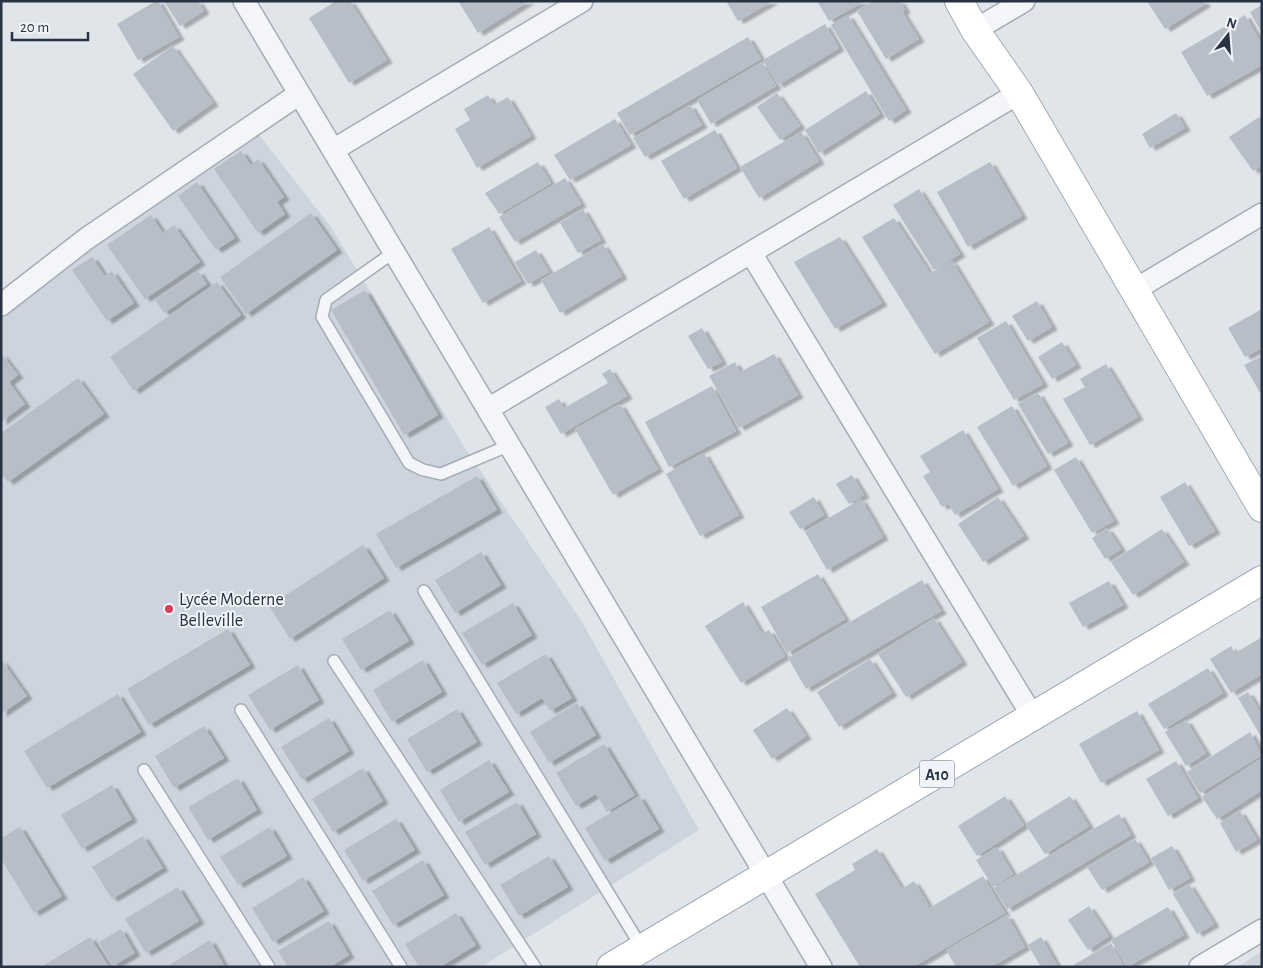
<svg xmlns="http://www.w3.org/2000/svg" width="1263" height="968" font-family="'Alegreya Sans',sans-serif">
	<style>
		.built { fill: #ced4dd }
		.building { fill: #b7bec8; filter: url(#shadow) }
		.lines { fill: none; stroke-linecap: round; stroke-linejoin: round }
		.lane-casing { stroke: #a5acb5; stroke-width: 14 }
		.street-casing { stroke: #a5acb5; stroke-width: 24 }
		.secondary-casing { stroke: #a5acb5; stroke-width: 30 }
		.primary-casing { stroke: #9fa9b7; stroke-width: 30 }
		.lane { stroke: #f3f5f8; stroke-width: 11 }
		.street { stroke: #f3f5f8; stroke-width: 21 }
		.secondary { stroke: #fff; stroke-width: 28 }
		.primary { stroke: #fff; stroke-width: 28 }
		.poi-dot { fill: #d93c5a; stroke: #f0f4f8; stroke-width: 2 }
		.labels { text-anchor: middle; stroke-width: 4; stroke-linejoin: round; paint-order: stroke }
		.shield { fill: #f0f4f8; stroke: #636d79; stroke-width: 1 }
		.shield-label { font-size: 16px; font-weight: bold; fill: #273343 }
		.poi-label { font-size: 18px; fill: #273343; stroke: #f0f4f8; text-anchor: start }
	</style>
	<defs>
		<filter id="shadow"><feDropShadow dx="5.5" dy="3" stdDeviation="1" flood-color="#0004"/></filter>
	</defs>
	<rect width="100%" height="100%" fill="#e0e5ea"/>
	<!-- built -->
	<path class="built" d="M256,131l75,96 134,221 117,174 117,208 -218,137h-480v-652z
		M1262,951v16h-24z"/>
	<!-- building -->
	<path class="building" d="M156,1h2l21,36 -41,23 -21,-36z
		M164,1h34l6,10 -24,15z
		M336,1h14l37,59 -38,23 -40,-65z
		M458,1h71l-51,32z
		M726,1h47l-35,20z
		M817,1h48l-36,20z
		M873,1h27l5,9 -3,2 17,27 -33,20 -29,-48z
		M1147,1h57l1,3 -40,25z
		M1262,5v28l-12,-21z
		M848,15l58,95 -17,11 -58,-96z
		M1245,15l17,29v21l-55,31 -26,-44z
		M825,24l14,24 -61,37 -15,-25z
		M748,37l13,22 -131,76 -13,-22z
		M173,46l40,57 -40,28 -40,-57z
		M762,62l14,24 -65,38 -14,-24z
		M866,91l14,23 -61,39 -14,-23z
		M777,93l23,33 -20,14 -23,-33z
		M488,95l6,10 14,-8 23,39 -54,32 -22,-39 15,-9 -6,-11z
		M690,105l12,20 -57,32 -12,-19z
		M1176,113l9,15 -35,20 -8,-14z
		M1259,117l3,3v45l-9,6 -24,-34z
		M615,119l16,26 -61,35 -16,-25z
		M715,130l22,38 -53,31 -23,-38z
		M801,132l18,29 -60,37 -19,-31z
		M241,151l10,14 7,-6 26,38 -7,5 8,12 -27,19 -44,-64z
		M538,162l13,21 -52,31 -14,-21z
		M990,162l32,54 -54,31 -31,-55z
		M565,178l16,26 -66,38 -16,-25z
		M197,182l38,56 -19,12 -38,-54z
		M919,189l41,65 -26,16 -41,-65z
		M583,209l18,31 -23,13 -18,-30z
		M311,213l26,37 -91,64 -26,-37z
		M151,215l12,18 11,-8 26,37 -55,37 -38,-54z
		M894,218l36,55 22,-12 37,61 -54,32 -73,-117z
		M489,227l32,54 -38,22 -32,-54z
		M840,237l42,66 -47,26 -41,-67z
		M603,244l19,32 -62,37 -19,-33z
		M536,250l13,22 -21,12 -13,-22z
		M92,257l13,19 7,-5 22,32 -27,18 -35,-51z
		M198,271l9,13 -43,29 -9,-13z
		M217,282l24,33 -107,76 -24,-34z
		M365,290l73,125 -34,20 -73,-125z
		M1037,301l15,26 -24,14 -16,-25z
		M1262,309v39l-17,9 -17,-29z
		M1006,321l37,63 -29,16 -37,-62z
		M702,328l20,34 -14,7 -20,-33z
		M1062,342l14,23 -24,14 -14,-22z
		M1,353l17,22 -9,7 16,22 -24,18z
		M774,354l24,41 -59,33 -30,-52 26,-14 5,10z
		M1262,356v40l-18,-31z
		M1106,364l32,53 -48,28 -27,-46 22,-12 -5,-8z
		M610,369l17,27 -66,38 -16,-27 14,-8 5,9 44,-25 -6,-9z
		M78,378l26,36 -96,68 -7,-9v-40z
		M712,386l24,45 -67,36 -24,-45z
		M1038,393l30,50 -20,11 -30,-50z
		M620,404l38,65 -45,26 -38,-66z
		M1012,406l35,60 -34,20 -36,-59z
		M963,430l35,59 -43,26 -7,-11 -6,3 -19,-31 7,-4 -10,-16z
		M704,453l35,62 -39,21 -34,-62z
		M1076,457l38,64 -22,12 -38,-63z
		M852,475l12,20 -15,9 -13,-20z
		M477,476l20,34 -101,58 -20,-34z
		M1185,482l30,49 -26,15 -29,-49z
		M814,497l10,18 -24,14 -11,-17z
		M998,497l26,39 -41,26 -25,-38z
		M861,499l22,38 -56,33 -22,-38z
		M1107,528l14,21 -16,10 -13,-21z
		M1162,529l22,33 -51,33 -22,-33z
		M363,545l21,33 -94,61 -21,-33z
		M481,552l20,33 -46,28 -20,-33z
		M818,574l27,45 -58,34 -26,-46z
		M922,580l19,31 -135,78 -18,-31z
		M1109,581l14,24 -40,22 -14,-24z
		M743,602l19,32 7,-4 16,26 -44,27 -36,-57z
		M513,603l19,32 -50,30 -20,-32z
		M390,610l19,31 -48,29 -19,-31z
		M934,618l28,44 -56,35 -28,-43z
		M228,629l22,36 -101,60 -22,-36z
		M1262,637v37l-31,19 -21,-34 21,-13 4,7z
		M546,654l26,44 -22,13 -8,-13 -26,16 -19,-31z
		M1,659l26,37 -26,18z
		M870,659l22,34 -53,34 -22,-35z
		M423,660l19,32 -50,30 -19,-32z
		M298,665l21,35 -49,30 -22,-35z
		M1208,668l15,25 -59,36 -16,-25z
		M1248,692l14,23v23l-24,-40z
		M118,694l23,38 -94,56 -23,-37z
		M577,703l19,32 -47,28 -19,-31z
		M787,708l19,28 -34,23 -19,-29z
		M457,709l20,33 -50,30 -20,-33z
		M1137,711l22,39 -58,33 -22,-39z
		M329,718l20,33 -47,29 -21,-33z
		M1186,720l20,33 -20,13 -21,-34z
		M204,726l20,32 -50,30 -19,-32z
		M1250,732l12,23 -62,38 -13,-21z
		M604,744l31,51 -28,17 -11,-18 -20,12 -20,-33z
		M1262,758v32l-45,29 -15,-22z
		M489,760l20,32 -50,30 -19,-32z
		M1176,761l22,37 -30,18 -22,-37z
		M363,768l20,33 -50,31 -21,-33z
		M238,778l19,32 -49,30 -20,-33z
		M112,785l20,34 -50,30 -21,-34z
		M639,796l20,33 -54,32 -20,-33z
		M1005,796l19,29 -47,31 -19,-30z
		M1070,796l19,30 -44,28 -20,-30z
		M517,802l19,32 -51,31 -20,-33z
		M1240,811l17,29 -21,12 -16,-29z
		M1119,814l12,21 -124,74 -13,-21z
		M396,819l19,31 -52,31 -19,-31z
		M20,827l42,69 -28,17 -33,-54v-21z
		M270,827l17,29 -49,29 -18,-28z
		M143,836l20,32 -51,31 -20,-32z
		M1135,839l14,23 -47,28 -15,-23z
		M1172,846l18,32 -21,12 -18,-32z
		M997,847l16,27 -20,13 -17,-27z
		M877,849l25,40 12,-8 15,25 -8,7 62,-37 22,37 -92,54h-53l-45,-73 40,-24 -3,-6z
		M549,856l19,31 -49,29 -19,-31z
		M423,860l21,35 -51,30 -21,-34z
		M303,877l21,34 -51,31 -21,-34z
		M1189,884l25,40 -17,10 -24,-40z
		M178,887l21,34 -53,32 -21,-34z
		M1089,906l20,30 -21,14 -20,-30z
		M1168,907l16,28 -57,32 -16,-27z
		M456,913l20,32 -36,22h-21l-14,-23z
		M1007,915l18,32 -34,20h-35l-10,-17z
		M329,921l20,34 -19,12h-42l-10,-16z
		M121,929l14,24 -22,13 -14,-24z
		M90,937l19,30h-68z
		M1041,937l17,30h-17l-13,-22z
		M210,940l15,27h-59z
		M1111,943l13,24h-54z"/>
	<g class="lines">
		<defs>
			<path id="lane" d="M394,252l-68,48 -4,17 87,146 14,7 18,4 69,-29
				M424,591l218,357
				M334,661l201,306
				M241,710l160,257
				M144,770l125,197"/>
			<path id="street" d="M244,1l577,966
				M975,30l49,-29
				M333,150l249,-149
				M751,253l282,464
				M1136,289l126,-75
				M1,305l85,-66 213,-145
				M488,409l531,-316
				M1200,967l62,-37"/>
			<path id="secondary" d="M959,1l16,29 44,63 243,415"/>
			<path id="primary" d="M611,967l651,-387"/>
		</defs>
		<!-- lane casing -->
		<use href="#lane" class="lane-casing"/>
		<!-- street casing -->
		<use href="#street" class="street-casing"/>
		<!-- secondary casing -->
		<use href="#secondary" class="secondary-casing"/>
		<!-- primary casing -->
		<use href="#primary" class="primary-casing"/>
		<!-- lane -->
		<use href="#lane" class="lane"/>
		<!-- street -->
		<use href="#street" class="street"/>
		<!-- secondary -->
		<use href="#secondary" class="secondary"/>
		<!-- primary -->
		<use href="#primary" class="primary"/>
	</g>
	<!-- markers -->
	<circle class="poi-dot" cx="169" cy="609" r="5"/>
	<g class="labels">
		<!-- shield labels -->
		<rect class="shield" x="919.5" y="760.5" width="35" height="27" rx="4"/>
		<g class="shield-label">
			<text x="937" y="780">A10</text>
		</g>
		<!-- poi labels -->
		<g class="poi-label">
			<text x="179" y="605">Lycée Moderne<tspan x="179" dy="21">Belleville</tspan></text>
		</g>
	</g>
	<!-- border -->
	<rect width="1263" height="968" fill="none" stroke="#273343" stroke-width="5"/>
	<!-- north arrow -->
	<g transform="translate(1228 35) rotate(17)" stroke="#f0f4f8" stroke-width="4" paint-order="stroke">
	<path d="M0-4L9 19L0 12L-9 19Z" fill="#273343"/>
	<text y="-8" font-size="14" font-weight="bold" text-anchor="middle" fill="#273343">N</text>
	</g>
	<!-- scale -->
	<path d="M12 32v8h76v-8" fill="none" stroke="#273343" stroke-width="2.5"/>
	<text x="20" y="32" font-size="15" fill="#273343" stroke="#f0f4f8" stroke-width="4" paint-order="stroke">20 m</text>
</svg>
